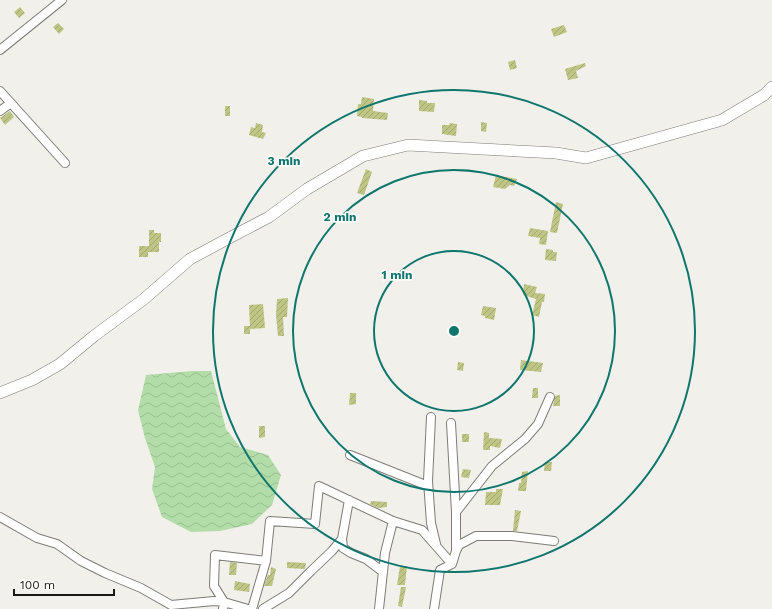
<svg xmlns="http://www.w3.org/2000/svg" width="772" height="609" font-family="'Work Sans',sans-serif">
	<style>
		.water { fill: url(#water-waves) }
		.building { fill: url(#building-hatch) }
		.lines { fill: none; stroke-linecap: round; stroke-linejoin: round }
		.street-casing { stroke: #7e7c77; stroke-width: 10 }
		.secondary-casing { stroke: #7e7c77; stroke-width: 12 }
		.street { stroke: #fff; stroke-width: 8 }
		.secondary { stroke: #fff; stroke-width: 11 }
		.ring { fill: none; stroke: #0f766e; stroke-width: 2 }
		.centre { fill: #0f766e; stroke: #fffdf9; stroke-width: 2 }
		.ring-label { font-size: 12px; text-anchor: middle; font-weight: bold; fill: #0f766e; stroke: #fffdf9; stroke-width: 3.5; stroke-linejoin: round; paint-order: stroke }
	</style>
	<defs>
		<pattern id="water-waves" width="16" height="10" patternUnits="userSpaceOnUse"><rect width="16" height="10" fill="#b2dda8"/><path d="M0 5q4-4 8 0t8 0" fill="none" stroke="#98bd90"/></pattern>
		<pattern id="building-hatch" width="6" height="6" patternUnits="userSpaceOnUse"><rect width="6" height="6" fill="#bfc584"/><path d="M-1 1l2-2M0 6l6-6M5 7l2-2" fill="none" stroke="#a3a871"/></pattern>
	</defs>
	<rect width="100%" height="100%" fill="#f2f0eb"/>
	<!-- water -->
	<path class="water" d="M192,371h19l15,58 14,18 28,8 13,20 -9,30 -20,19 -32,7 -29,1 -29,-15 -10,-28 3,-22 -10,-29 -7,-28 8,-35z"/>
	<!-- building -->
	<path class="building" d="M20,7l5,6 -6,5 -5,-6z
		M58,23l6,6 -5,5 -6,-7z
		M564,25l3,7 -13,5 -3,-8z
		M515,60l2,8 -7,2 -2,-8z
		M585,63l1,3 -10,5 2,7 -10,2 -3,-11z
		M362,97l12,2 -1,12 15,2 -1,7 -25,-2v-1l-5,-1 1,-12h3z
		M419,100l8,1v2h8l-1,9 -15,-1z
		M225,106h5v10h-5z
		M10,111l4,6 -9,8 -5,-7z
		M481,122l6,1 -1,9 -5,-1z
		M256,123l7,2 -1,7 4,1 -3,6 -14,-4 2,-8 4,1z
		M450,123l7,1 -1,12 -14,-2v-9h7z
		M366,169l6,3 -8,23 -7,-2z
		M496,175l21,4 -3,7 -4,-1 -5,4 -12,-2z
		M556,202l7,2 -6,29 -7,-1z
		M530,228l18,3 -2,14 -7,-1 1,-6 -12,-2z
		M149,230h5v3h7v9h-2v10h-11v5h-9v-11h10z
		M546,249l7,1v2h4l-1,9 -11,-1z
		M524,284l13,3 -2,6 10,1 -1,8h-2l-3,15 -7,-2 4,-16 -13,-4z
		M288,298l-1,19h-4l1,19h-6l-2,-21 1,-16z
		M263,304l2,24 -15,1 -1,-24z
		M483,306l13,2 -2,12 -9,-2v-2l-4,-1z
		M244,326h6v8h-6z
		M521,360l22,3 -2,9 -21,-2z
		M458,362l6,1 -1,8 -6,-1z
		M533,388h5v10h-6z
		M350,393h6v11l-7,1z
		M560,395v11h-7l2,-10z
		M259,426h6v11l-6,1z
		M484,432l5,1v5l13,1 -2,9 -10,-2v4h-7z
		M462,434h7v8h-7z
		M545,462h7l-1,9h-7z
		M463,469l8,1 -2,8 -8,-1z
		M528,471l-2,20h-8l1,-8h2l1,-11z
		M496,489h7l-3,16h-15l1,-13h10z
		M371,501l16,1v5l-9,1 -8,-4z
		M515,510l6,1 -4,20h-4z
		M230,562l7,1 -1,12h-7z
		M287,562l19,1 -1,6 -18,-1z
		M400,566h7l-2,19h-8z
		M271,567l5,2 -4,17h-8l4,-11h2z
		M235,581l15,3 -1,8 -15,-2z
		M401,587h5l-4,20 -4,-1z"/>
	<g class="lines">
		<defs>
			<path id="street" d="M0,50l62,-50
				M0,91l65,72
				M0,111l11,-8
				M431,417l-3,64 3,42 5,21
				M451,423l5,89
				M350,455l78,31
				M0,517l37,21 20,6 24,17 24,12 36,15 30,17 43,-4 10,1 24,7
				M342,539l1,9 8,5 15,6 17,13
				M456,551v-39l36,-46 33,-27 13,-15 12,-27
				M223,609l1,-7 -10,-16 1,-31 51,6 4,-40 45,3 4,-38 74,35 29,9 30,34
				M252,609l14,-48
				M263,609l26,-16 22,-22 21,-20 10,-12 7,-39
				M379,609l6,-56 8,-32
				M434,609l6,-39 12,-6 4,-13 3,-6 17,-9h36l42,5"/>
			<path id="secondary" d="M0,393l32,-13 28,-16 34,-28 50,-37 46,-40 41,-22 38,-20 38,-28 56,-33 45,-11 148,8 30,5 136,-38 42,-25 8,-8"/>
		</defs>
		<!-- street casing -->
		<use href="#street" class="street-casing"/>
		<!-- secondary casing -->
		<use href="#secondary" class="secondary-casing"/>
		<!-- street -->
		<use href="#street" class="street"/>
		<!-- secondary -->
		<use href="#secondary" class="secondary"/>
	</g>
	<!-- distance rings -->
	<g class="ring">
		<circle cx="454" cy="331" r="80"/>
		<circle cx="454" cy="331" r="161"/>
		<circle cx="454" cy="331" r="241"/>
	</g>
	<circle cx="454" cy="331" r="6" class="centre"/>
	<g class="ring-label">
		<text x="284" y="165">3 min</text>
		<text x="340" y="221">2 min</text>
		<text x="397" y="279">1 min</text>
	</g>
	<!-- scale -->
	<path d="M14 589v6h100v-6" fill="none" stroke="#181716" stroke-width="2"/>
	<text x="20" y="589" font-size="12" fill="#181716" stroke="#fffdf9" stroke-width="3" paint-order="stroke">100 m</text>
</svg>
